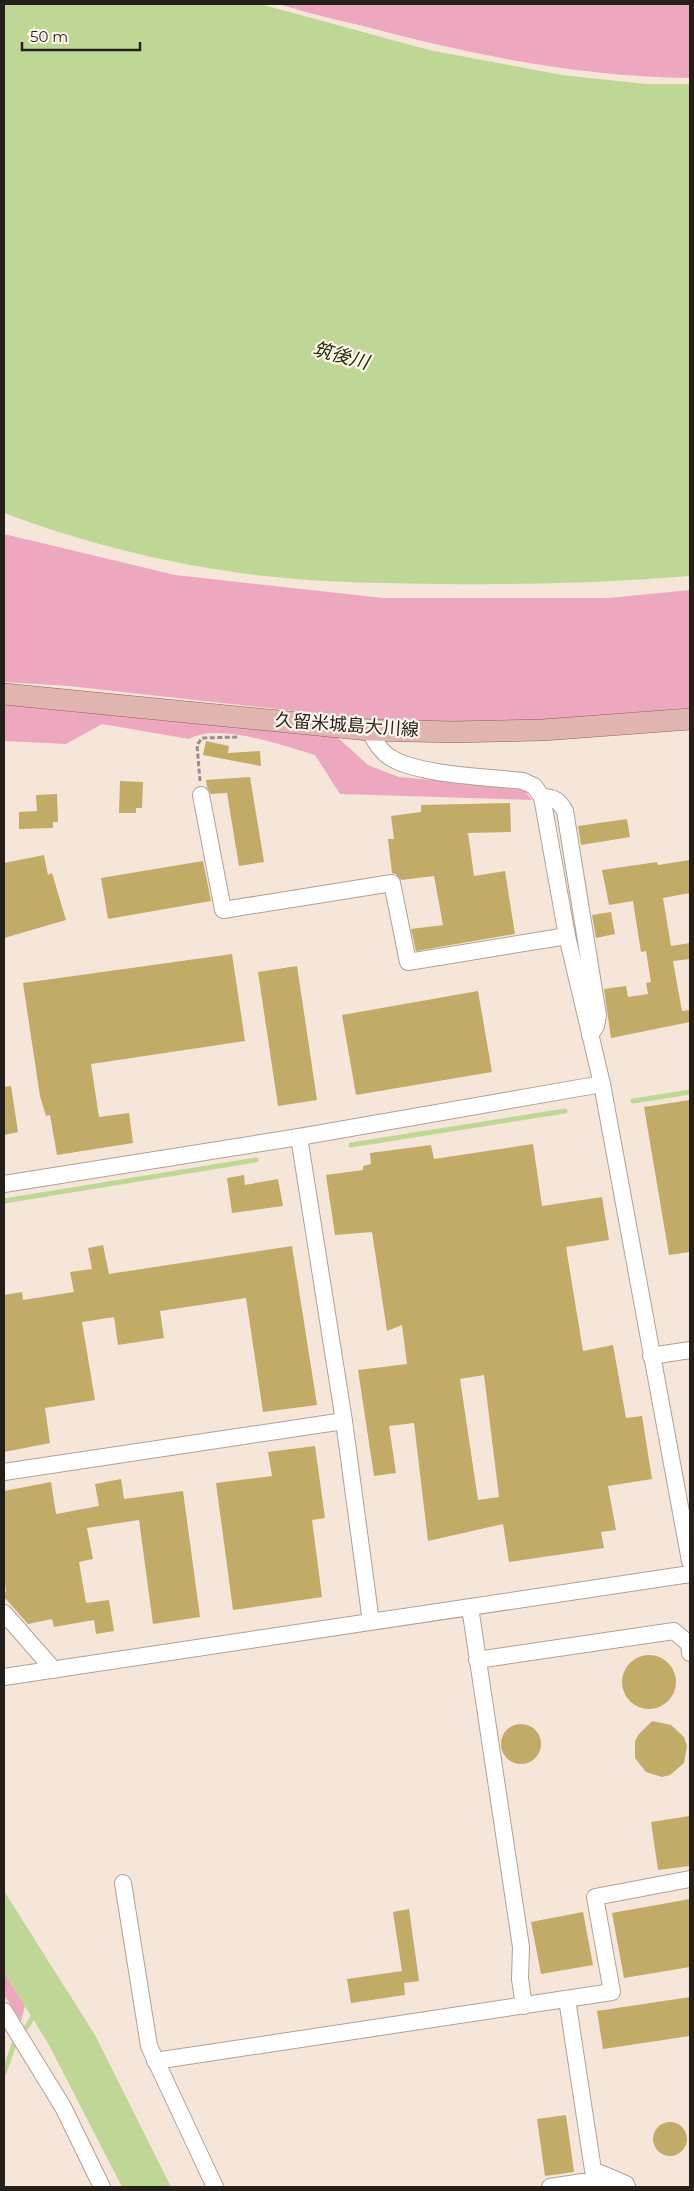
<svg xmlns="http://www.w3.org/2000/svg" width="694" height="2191" font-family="Montserrat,'Noto Sans JP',sans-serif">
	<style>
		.green { fill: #eda7bf }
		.water { fill: #bfd795 }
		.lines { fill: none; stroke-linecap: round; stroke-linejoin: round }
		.stream { stroke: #bfd795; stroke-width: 5 }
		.building { fill: #c1ab67; fill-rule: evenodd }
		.minor-casing { stroke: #b0a195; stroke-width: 18 }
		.major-casing { stroke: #916158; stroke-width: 22 }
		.path { stroke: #9a8f86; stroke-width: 3; stroke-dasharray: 5 2.5; stroke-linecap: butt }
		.minor { stroke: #fff; stroke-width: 16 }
		.major { stroke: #e0b5af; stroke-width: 21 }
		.labels { text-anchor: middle; stroke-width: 4.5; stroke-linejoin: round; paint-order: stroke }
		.street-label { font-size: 18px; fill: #241f1a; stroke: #fef5ed }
		.water-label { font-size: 19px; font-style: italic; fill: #223000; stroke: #fef5ed }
	</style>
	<rect width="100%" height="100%" fill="#f6e6da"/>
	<!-- green -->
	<path class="green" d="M279,4h411v74c-109,-1 -218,-23 -323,-51 -29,-7 -60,-14 -88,-23z
		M4,534l171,41 208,23h226l81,-8v118l-150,12 -146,2 -325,-36 -65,-4z
		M4,704l332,32 32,29 31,12 123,11 10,12 -192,-6 -25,-39c-32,-9 -96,-33 -126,-16l-87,-15 -36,20 -62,-3z
		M4,1972l21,34 -4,15 -17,-26z"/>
	<!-- water -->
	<path class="water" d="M4,4h256l169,46 133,25 83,9h45v492c-83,7 -166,9 -249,8 -55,-1 -111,-1 -166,-7 -91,-9 -186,-32 -271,-64z
		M4,1891l91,144 76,152h-49l-73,-142 -45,-73z"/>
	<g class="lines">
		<!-- stream -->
		<path class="stream" d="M633,1101l57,-9
			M351,1145l214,-34
			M4,1201l252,-41
			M4,2073l10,-29 16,-22 5,-10"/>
	</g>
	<!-- building -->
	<path class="building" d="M206,741l23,5 -1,7 32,-2 1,15 -58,-11z
		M250,777l14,85 -25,4 -12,-73 -16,1 -4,-7 -1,-7z
		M120,781l23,1 -1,26h-6v5h-17z
		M57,794l1,28h-5v6l-34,1v-17l18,-1 -1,-16z
		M510,803l1,29 -43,1 6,43 31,-5 10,63 -99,17 -5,-22 32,-4 -9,-49 -33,4 -5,-6 -4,-1 -4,-34h6l-3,-23 30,-4v-7z
		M627,819l3,18 -49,8 -3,-19z
		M44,855l4,20 4,-2 14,47 -62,18v-75z
		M690,860v33l-27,5 8,48 19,-3v16l-17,2 9,50 8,-1v12l-79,16 -7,-49 22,-3 2,11 20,-3 -2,-11 5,-1 -5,-31 -5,1 -8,-51 -24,4 -7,-35 55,-8 1,3z
		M203,861l8,40 -103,18 -7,-41z
		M611,912l4,22 -19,4 -4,-23z
		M232,954l13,87 -154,23 8,53 30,-4 4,30 -76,12 -7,-40 -4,1 -6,-20 -17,-113z
		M297,966l20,134 -39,6 -20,-134z
		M478,991l14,81 -136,23 -14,-80z
		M11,1086l7,46 -14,3v-48z
		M690,1100v152l-21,3 -25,-148z
		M533,1144l9,62 60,-9 7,43 -43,7 17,104 30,-6 13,73 16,-2 10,63 -44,7 8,44 -15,2 3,16 -95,14 -6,-38 -75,17 -14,-118 -25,3 7,47 -22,3 -16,-106 49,-6 -5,-39 -15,6 -15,-99 -37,3 -9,-60 37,-5v-4l8,-2 -1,-11 61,-8 3,14zM484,1375l15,122 -21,3 -18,-121z
		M244,1175l1,10 33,-6 5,27 -51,7 -5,-35z
		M103,1245l6,29 183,-28 25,159 -54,7 -17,-114 -86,13 4,27 -46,7 -4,-28 -32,5 13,78 -50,8 5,35 -46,9v-157l18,-3 1,8 51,-8 -4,-20 22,-3 -4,-21z
		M315,1446l10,72 -13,2 10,77 -89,13 -17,-127 56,-7 -4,-24z
		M121,1479l3,20 59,-8 17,126 -47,7 -14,-104 -52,8 6,31 -14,3 7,41 23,-3 5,31 -18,3 -2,-14 -40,7 -2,-8 -24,5 -24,-27v-5h2l-2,-16v-85l47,-9 5,32 43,-8 -4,-22z
		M622 1682a27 27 0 1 1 54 0a27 27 0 1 1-54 0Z
		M652,1721l19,4 13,12 3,9 -3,17 -14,12 -8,2 -16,-5 -11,-14v-17l4,-7z
		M501 1744a20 20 0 1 1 40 0a20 20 0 1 1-40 0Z
		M690,1816v50l-32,4 -7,-48z
		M690,1899v68l-66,11 -12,-65z
		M409,1909l10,72 -15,2 1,12 -54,8 -4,-24 55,-8 -9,-59z
		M583,1912l10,53 -52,9 -10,-52z
		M690,1997v39l-87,13 -6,-38z
		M566,2115l8,57 -29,4 -8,-57z
		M653 2139a17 17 0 1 1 34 0a17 17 0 1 1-34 0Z"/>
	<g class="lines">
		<defs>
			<path id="minor" d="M369,730c6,11 12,23 24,29 28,16 96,18 130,22l11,5 8,11 25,139 35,148 88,477
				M201,795l22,115 169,-27 16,79 159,-26
				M542,797c13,0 17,4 23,14l33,204 -2,11 -6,9
				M299,1137l45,284 27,201
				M4,1184l295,-47 303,-53
				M651,1356l39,-6
				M4,1472l340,-51
				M470,1607l51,340 -1,32 4,27
				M4,1613l50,57
				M477,1660l197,-29 15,13 1,9
				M4,1677l686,-103
				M123,1883l26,163 66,141
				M567,1999l26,171 33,14 1,3
				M4,2011l59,96 39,80
				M155,2061l457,-69 -17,-95 95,-18
				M550,2187l59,-9"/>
			<path id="major" d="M4,694l365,36 83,2 91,-2 147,-11"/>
		</defs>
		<!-- minor casing -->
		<use href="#minor" class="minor-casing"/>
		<!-- major casing -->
		<use href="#major" class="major-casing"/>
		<!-- path -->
		<path class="path" d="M200,781l-3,-36 5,-7 36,-1"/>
		<!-- minor -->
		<use href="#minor" class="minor"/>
		<!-- major -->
		<use href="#major" class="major"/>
	</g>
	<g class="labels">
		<!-- street labels -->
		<g class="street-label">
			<text transform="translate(347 725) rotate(4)" y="6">久留米城島大川線</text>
		</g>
		<!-- water labels -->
		<g class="water-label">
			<text transform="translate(341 355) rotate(15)" y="7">筑後川</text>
		</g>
	</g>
	<!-- border -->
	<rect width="694" height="2191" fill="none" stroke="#241f1a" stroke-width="10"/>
	<!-- scale -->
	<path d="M22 42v8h118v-8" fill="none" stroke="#241f1a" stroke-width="2.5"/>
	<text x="30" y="42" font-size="15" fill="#241f1a" stroke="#fef5ed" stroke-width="4" paint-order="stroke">50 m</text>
</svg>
